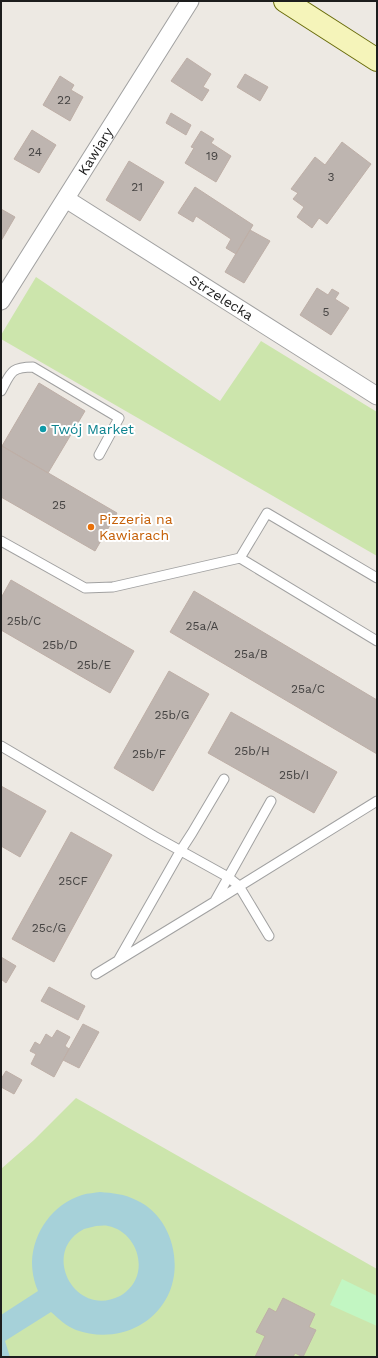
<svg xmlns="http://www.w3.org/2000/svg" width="378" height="1358" font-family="'Work Sans',sans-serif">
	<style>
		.grass { fill: #cce5ac }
		.park { fill: #c2f6c2 }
		.water { fill: #a6d1d9; fill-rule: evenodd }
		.building { fill: #beb5b0; stroke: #beafa7 }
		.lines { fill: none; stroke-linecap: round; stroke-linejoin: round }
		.lane-casing { stroke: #a1a1a1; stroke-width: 11 }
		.street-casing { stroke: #a1a1a1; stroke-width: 19 }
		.secondary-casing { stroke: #696c0b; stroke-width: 24 }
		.lane { stroke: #fff; stroke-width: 9 }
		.street { stroke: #fff; stroke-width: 17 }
		.secondary { stroke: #f5f4ba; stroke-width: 22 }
		.culture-dot { fill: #0f9aa8; stroke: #fff; stroke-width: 1.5 }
		.food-dot { fill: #e8710a; stroke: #fff; stroke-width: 1.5 }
		.labels { text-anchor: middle; stroke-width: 4; stroke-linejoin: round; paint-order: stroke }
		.number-label { font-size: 12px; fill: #454342 }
		.street-label { font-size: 14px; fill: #1d1d1d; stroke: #fff }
		.culture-label { font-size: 14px; fill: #0d838f; stroke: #fff; text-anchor: start }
		.food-label { font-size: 14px; fill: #c56008; stroke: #fff; text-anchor: start }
	</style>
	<rect width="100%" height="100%" fill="#ede9e3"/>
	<!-- grass -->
	<path class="grass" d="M36,277l184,124 41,-60 116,71v144l-376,-217v-4z
		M76,1098l301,171v88h-376v-188l33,-29z"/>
	<!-- park -->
	<path class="park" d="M342,1279l35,17v30l-47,-21z"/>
	<!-- water -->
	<path class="water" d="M100,1192c13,1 24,2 36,8 36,16 49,66 30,99 -18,32 -57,43 -90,31 -10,-4 -17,-11 -25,-18l-46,29 5,16h-9v-42l37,-24c-4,-9 -6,-19 -6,-29 1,-30 21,-58 50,-67 6,-2 13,-2 18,-3zM96,1226c4,0 8,-1 12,0 21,4 34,26 30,46 -2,10 -9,19 -18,24 -46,23 -80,-45 -36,-67 4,-1 8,-2 12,-3z"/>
	<!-- building -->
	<path class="building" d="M187,58l24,16 -8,13 6,3 -7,11 -31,-20z
		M245,74l23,13 -8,14 -23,-14z
		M60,76l14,9 -3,5 12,7 -13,24 -27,-16z
		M171,113l20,12 -5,10 -20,-12z
		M32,130l24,15 -17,28 -25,-14z
		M201,131l13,8 -3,4 20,13 -15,26 -31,-19 9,-15 -3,-1z
		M342,142l29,22 -44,60 -8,-6 -7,10 -15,-11 7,-10 -11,-8 5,-6 -7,-4 24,-32 10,8z
		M129,161l35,21 -24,39 -34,-21z
		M195,187l58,38 -17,29 -10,-6 5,-9 -35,-23 -3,6 -15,-9z
		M1,209l14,8 -14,24z
		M250,230l20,11 -26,42 -19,-11z
		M317,288l11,7 4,-6 7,4 -4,6 14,9 -18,27 -31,-20z
		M39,383l46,28 -37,62 -46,-27z
		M2,446l115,67 -22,38 -94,-54v-50z
		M11,580l123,71 -24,42 -109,-63v-32z
		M194,591l183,109v54l-207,-122z
		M169,671l40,23 -56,97 -39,-23z
		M231,712l106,60 -23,41 -106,-60z
		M1,786l45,25 -26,46 -19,-11z
		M71,832l41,23 -58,107 -42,-23z
		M1,957l15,9 -10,17 -5,-4z
		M49,987l36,19 -7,14 -37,-19z
		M83,1024l16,8 -20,36 -16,-8z
		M57,1030l13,7 -5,9 4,3 -15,28 -23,-13 5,-10 -6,-3 5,-9 5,3 6,-11 6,4z
		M6,1071l16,9 -8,14 -13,-7v-8z
		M283,1298l32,16 -6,13 7,3 -13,27 -8,-4 -2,4h-38l10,-21 -9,-4 13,-24 7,4z"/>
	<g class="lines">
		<defs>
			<path id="lane" d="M1,391c10,-18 9,-24 32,-24l86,51 -20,37
				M1,541l84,47 28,-1 127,-29 137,83
				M240,558l27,-45 110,65
				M1,746l153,90 74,41 11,9 30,50
				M215,901l56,-100
				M119,959l62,-109 11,-17 32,-54
				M96,974l118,-72 163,-101"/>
			<g id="street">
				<path id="s1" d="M66,199l311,197"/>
				<path id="s2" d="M1,301l189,-300"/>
			</g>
			<path id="secondary" d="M285,1l92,59"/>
		</defs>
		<!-- lane casing -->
		<use href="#lane" class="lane-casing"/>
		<!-- street casing -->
		<use href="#street" class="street-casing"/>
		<!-- secondary casing -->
		<use href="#secondary" class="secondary-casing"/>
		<!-- lane -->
		<use href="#lane" class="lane"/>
		<!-- street -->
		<use href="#street" class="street"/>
		<!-- secondary -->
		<use href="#secondary" class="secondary"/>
	</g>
	<!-- markers -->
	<circle class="culture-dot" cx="43" cy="429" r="4"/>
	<circle class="food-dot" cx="91" cy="527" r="4"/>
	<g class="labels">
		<!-- number labels -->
		<g class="number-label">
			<text x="64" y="104">22</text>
			<text x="35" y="156">24</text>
			<text x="212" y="160">19</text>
			<text x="331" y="181">3</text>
			<text x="137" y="191">21</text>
			<text x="326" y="316">5</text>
			<text x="59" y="509">25</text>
			<text x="24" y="625">25b/C</text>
			<text x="202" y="630">25a/A</text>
			<text x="60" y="649">25b/D</text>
			<text x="251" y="658">25a/B</text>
			<text x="94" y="669">25b/E</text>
			<text x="308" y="693">25a/C</text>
			<text x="172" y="719">25b/G</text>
			<text x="252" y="755">25b/H</text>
			<text x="149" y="758">25b/F</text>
			<text x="294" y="779">25b/I</text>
			<text x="73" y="885">25CF</text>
			<text x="49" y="932">25c/G</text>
		</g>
		<!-- street labels -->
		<g class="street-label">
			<text dy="5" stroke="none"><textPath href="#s2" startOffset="177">Kawiary</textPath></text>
			<text dy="5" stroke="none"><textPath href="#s1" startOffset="184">Strzelecka</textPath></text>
		</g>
		<!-- culture labels -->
		<g class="culture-label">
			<text x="51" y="434">Twój Market</text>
		</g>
		<!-- food labels -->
		<g class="food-label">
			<text x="99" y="524">Pizzeria na<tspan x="99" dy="16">Kawiarach</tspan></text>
		</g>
	</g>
	<!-- border -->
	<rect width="378" height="1358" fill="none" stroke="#1d1d1d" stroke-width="4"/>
</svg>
